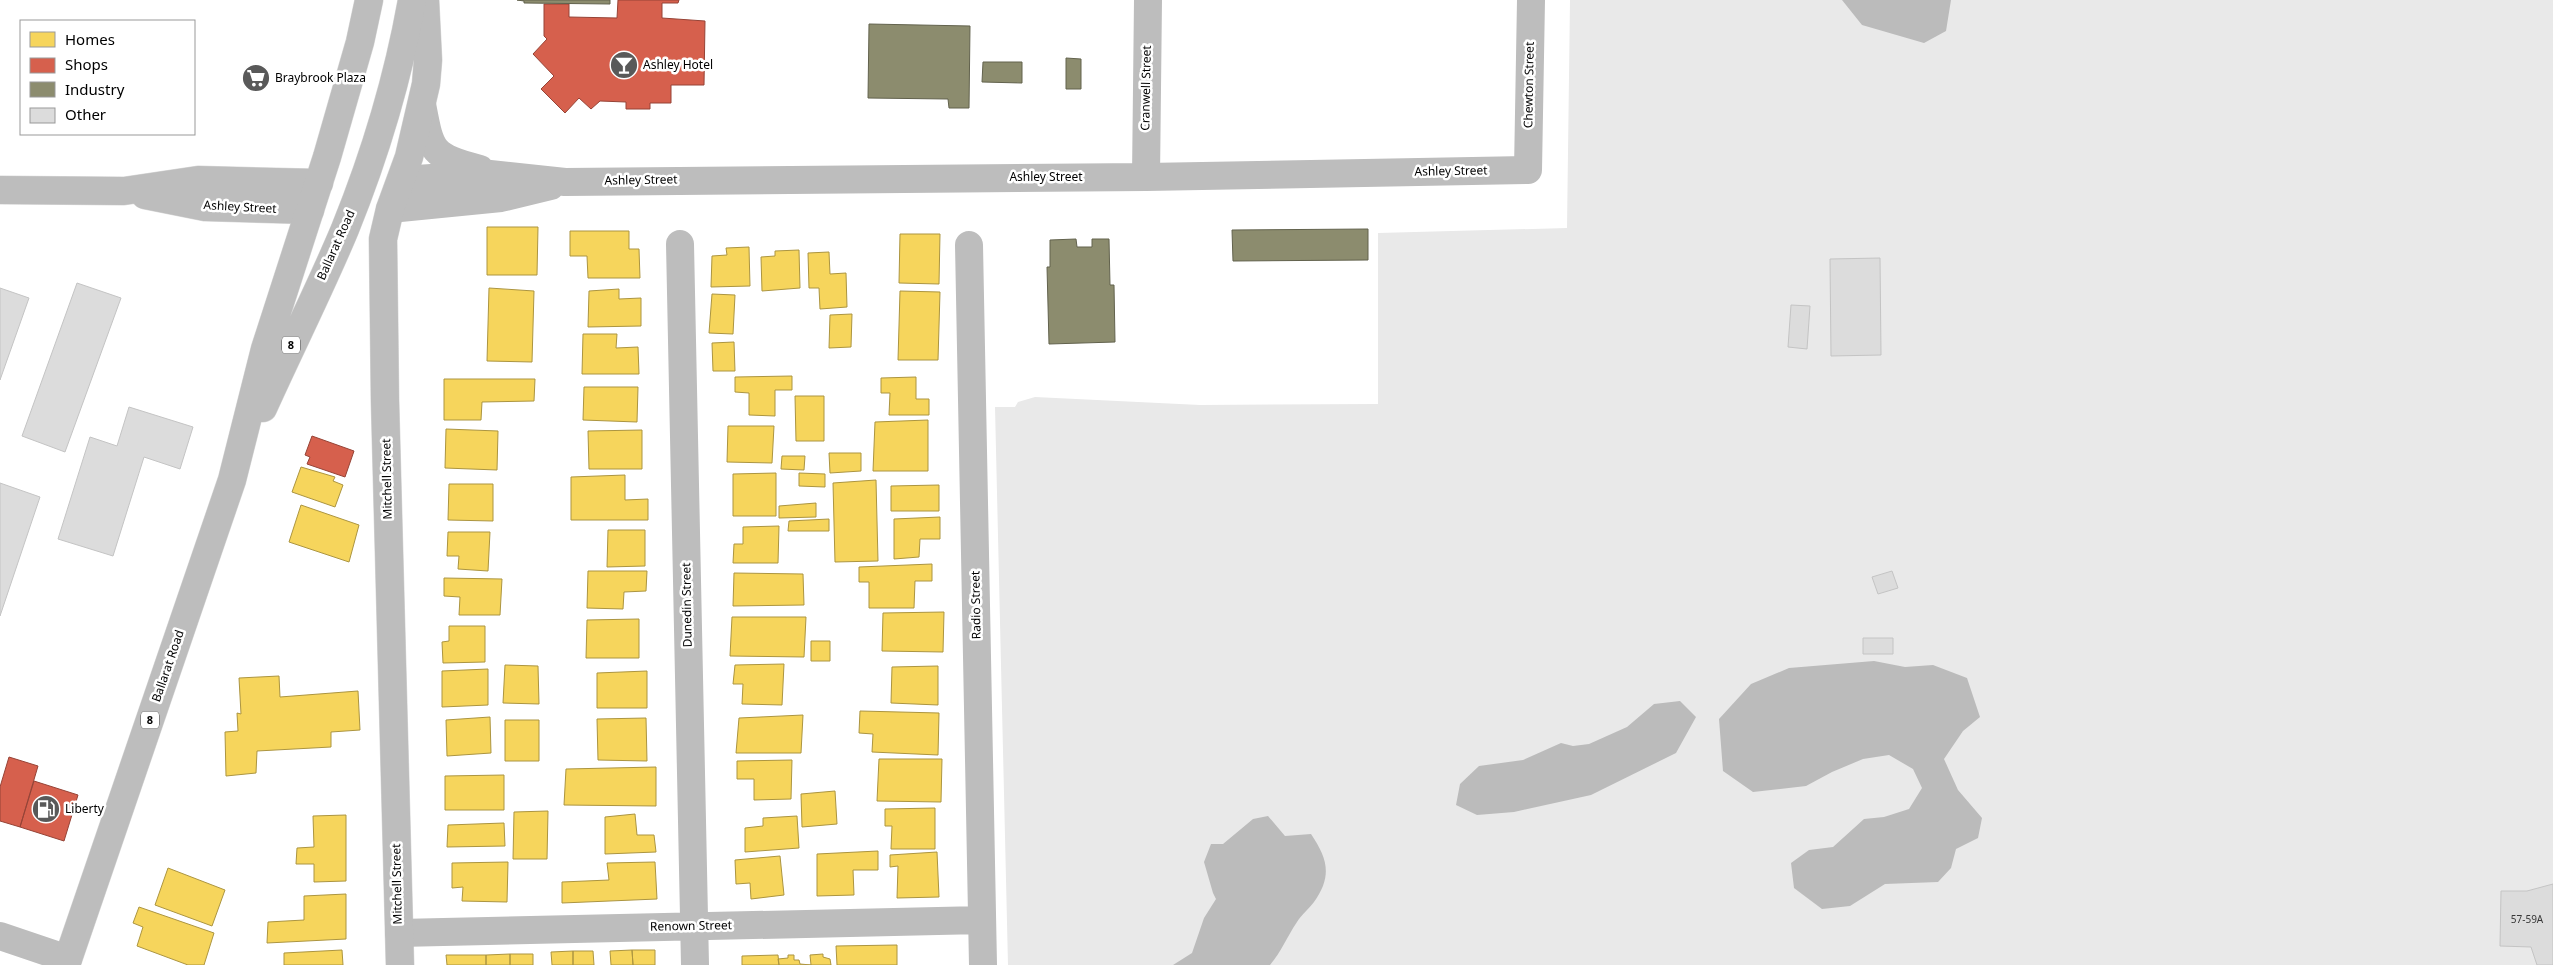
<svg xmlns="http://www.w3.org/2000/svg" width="2553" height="965" font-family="'Noto Sans',sans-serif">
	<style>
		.green { fill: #e9e9e9 }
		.water { fill: #bbb }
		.homes { fill: #f6d55c; stroke: #ac9540 }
		.shops { fill: #d6604d; stroke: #964336 }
		.industry { fill: #8c8c6e; stroke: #62624d }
		.building { fill: #dcdcdc; stroke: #c4c4c4 }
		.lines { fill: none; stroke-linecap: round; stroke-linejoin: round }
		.major-casing { stroke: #dbdbdb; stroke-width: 29 }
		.highway-casing { stroke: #dbdbdb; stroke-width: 29 }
		.minor { stroke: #bdbdbd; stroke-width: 28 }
		.major { stroke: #bdbdbd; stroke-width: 28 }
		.highway { stroke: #bdbdbd; stroke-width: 28 }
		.labels { text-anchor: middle; stroke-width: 5; stroke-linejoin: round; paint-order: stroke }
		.number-label { font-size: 10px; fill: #373737 }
		.shield { fill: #fff; stroke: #4c4c4c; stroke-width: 1 }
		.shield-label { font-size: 11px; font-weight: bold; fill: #000 }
		.poi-label { font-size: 12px; fill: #000; stroke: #fff; text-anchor: start }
		.street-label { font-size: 12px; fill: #000; stroke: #fff }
	</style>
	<rect width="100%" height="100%" fill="#fff"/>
	<!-- green -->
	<path class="green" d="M1570,0h983v965h-1545l-13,-558h20l3,-5 17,-5 165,8 178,-1v-171l189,-5z"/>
	<!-- water -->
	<path class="water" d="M1842,0h109l-5,31 -22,12 -62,-18z
		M1874,661l31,6 28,-2 34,13 13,39 -17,14 -19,28 14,31 24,28 -4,20 -22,11 -5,19 -13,14 -53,2 -35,22 -28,3 -28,-21 -3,-25 18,-13 24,-3 31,-28 20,-2 25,-8 13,-21 -9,-19 -24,-14 -26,4 -31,13 -26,14 -53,6 -30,-21 -4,-52 32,-35 38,-16z
		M1680,701l16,16 -20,36 -85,42 -77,17 -37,3 -21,-10 4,-21 19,-18 44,-6 38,-17 12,3 16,-2 38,-17 27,-23z
		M1268,816l17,20 26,-2c16,24 22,41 3,68 -5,7 -13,13 -17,20 -10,15 -16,30 -27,43h-97l19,-12 12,-35 12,-19 -3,-6 -9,-31 7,-18h12l30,-25z"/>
	<!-- homes -->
	<path class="homes" d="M487,227h51l-1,48h-50z
		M570,231h59v18h10l1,29h-52l-1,-22h-17z
		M900,234h40l-1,50 -40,-1z
		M749,247l1,39 -39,1 1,-31 15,-1 -1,-7z
		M799,250l1,38 -38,3 -1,-34 14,-1v-5z
		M829,252l1,22 16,-1 1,34 -27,2 -1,-21h-10l-1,-35z
		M489,288l45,3 -2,71 -45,-1z
		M619,289v10l22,-1v28l-53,1 1,-36z
		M900,291l40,1 -2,68h-40z
		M712,294l23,1 -2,39 -24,-1z
		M852,314l-1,33 -22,1 1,-33z
		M583,334h34l-1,14 22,-1 1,27h-57z
		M734,342l1,29h-22l-1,-28z
		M792,376v14h-17v26l-26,-1v-22l-14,-1v-15z
		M916,377v22h13v16h-40l1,-22h-9v-15z
		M444,379h91l-1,22 -52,1 -1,18h-37z
		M584,387h54l-1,35 -54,-2z
		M795,396h29v45h-28z
		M928,420v51h-55l2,-49z
		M728,426h46l-2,37 -45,-1z
		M446,429l52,2 -1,39 -52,-2z
		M642,430v39h-53l-1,-38z
		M829,453h32v18l-31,2z
		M782,456h23l-1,14 -23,-1z
		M301,467l34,10 -2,4 10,4 -8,22 -43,-15z
		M776,473v43h-43v-42z
		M799,473l26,1v13l-26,-1z
		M625,475v25l23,-1v21h-77v-43z
		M876,480l2,81 -43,1 -2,-79z
		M449,484h44v37l-45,-1z
		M939,485v26h-48v-25z
		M816,503v14l-37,1v-12z
		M301,505l58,20 -10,37 -60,-20z
		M940,517v22h-20l-1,18 -25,2v-40z
		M829,519v12h-41l1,-10z
		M779,526l-1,37h-45l1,-19h9v-17z
		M608,530h37v36l-38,1z
		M448,532h42l-2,39 -30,-2 1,-13h-12z
		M932,564v17h-17l-1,27h-45v-26h-10v-15z
		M588,571h59l-1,20 -22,1 -1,17 -36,-1z
		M734,573l69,1 1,31 -71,1z
		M444,578l58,1 -2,36h-41l1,-18 -16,-1z
		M944,612l-1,40 -61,-1 1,-38z
		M732,617h74l-2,40 -74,-1z
		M639,619v39h-53l1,-38z
		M449,626h36v36l-42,1 -1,-21 7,-1z
		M811,641h19v20h-19z
		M784,664l-2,41 -40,-1 1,-20h-10l2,-19z
		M505,665l33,1 1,38 -36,-1z
		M938,666v39l-47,-2 1,-36z
		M488,669v36l-46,2v-36z
		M647,671v37h-50v-35z
		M279,676l1,21 78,-6 2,39 -29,2v15l-74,4 -1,22 -30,3 -1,-44 13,-1 -1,-18 4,1 -2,-36z
		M860,711l79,2 -1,42 -66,-3 1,-18 -14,-1z
		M803,715l-2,38h-65l3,-35z
		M490,717l1,36 -44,3 -1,-36z
		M646,718l1,43 -49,-1 -1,-41z
		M505,720h34v41h-34z
		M879,759h63l-1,43 -64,-1z
		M792,760l-1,39 -37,1v-21h-17v-18z
		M656,767v39l-92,-1 2,-36z
		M504,775v35h-59v-34z
		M835,791l2,33 -35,3 -1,-33z
		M935,808v41h-44l1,-23h-7v-17z
		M548,811l-1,48h-34l1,-47z
		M635,814l2,21h17l2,17 -51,2v-37z
		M346,815v66l-32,1v-18h-18l1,-16 17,-1 -1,-31z
		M797,816l2,32 -54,4v-24l18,-2v-8z
		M504,823l1,23 -58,1 1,-22z
		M878,851v19h-25l1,25 -37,1v-42z
		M937,852l2,45 -42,1 1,-32 -8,1v-12z
		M780,856l4,39 -33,4 -1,-16 -14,1 -1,-24z
		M508,862l-1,40 -45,-1 1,-14 -11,1v-25z
		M655,862l2,37 -95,4v-21l47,-2 -2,-17z
		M168,868l57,22 -13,36 -57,-21z
		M346,894v45l-79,4 1,-21 36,-2v-24z
		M139,907l75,26 -10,32h-16l-51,-19 6,-19 -10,-4z
		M897,945v20h-60l-1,-19z
		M342,950l1,15h-59v-12z
		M632,950h23v15h-22z
		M632,950l1,15h-22l-1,-14z
		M573,951h20l1,14h-21z
		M573,951v14h-21l-1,-13z
		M510,954v11h-24v-10z
		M510,954h23v11h-23z
		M823,954v3l7,2 1,6h-20l-1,-10z
		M446,955h40v10h-39z
		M778,955l1,10h-37v-9z
		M788,955h6v5h5l1,4 11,1h-32l-1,-6 10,-1z"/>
	<!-- shops -->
	<path class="shops" d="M618,0h61l-1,3h-16v15l43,3 -1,64h-33v18h-21v6h-24v-7l-26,-1 -9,8 -12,-11 -14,15 -24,-24 13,-13 -21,-22 14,-15 -3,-3v-32h25v13l48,1z
		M312,436l42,15 -9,26 -38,-13 3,-7 -5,-2z
		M9,757l29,9 -18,61 -20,-6v-34z
		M34,781l44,14 -14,46 -44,-14z"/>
	<!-- industry -->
	<path class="industry" d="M517,0h93v4l-86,-1v-2z
		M869,24l101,2 -1,82h-20l-1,-9 -80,-1z
		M1066,58l15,1v30h-15z
		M983,62h39v21l-40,-1z
		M1368,229v31l-135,1 -1,-31z
		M1076,239l1,8h15v-8h17l1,46h4l1,57 -66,2 -2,-77h3v-27z"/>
	<!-- building -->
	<path class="building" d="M1880,258l1,97 -50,1 -1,-97z
		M77,283l44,15 -56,154 -43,-16z
		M0,288l29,10 -29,82z
		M1791,305l19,1 -3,43 -19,-2z
		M129,407l64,20 -13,42 -36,-12 -31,99 -55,-17 32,-102 27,9z
		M0,483l40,14 -40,119z
		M1892,571l6,17 -20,6 -6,-17z
		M1863,638h30v16h-30z
		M2553,884v81h-16l-6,-18 -31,-1 1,-55h26z"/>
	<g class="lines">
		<defs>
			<path id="major" d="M0,190l124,1 74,-11 121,3
				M145,195l60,12 105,3
				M400,965l-15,-564 -2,-162 7,-30 19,-52 17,-73 2,-24 -3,-60"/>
			<path id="highway" d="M263,408c27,-60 57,-119 82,-179 30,-74 53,-150 67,-229
				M66,965l166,-485 33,-131 62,-192 33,-115 9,-42"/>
		</defs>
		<!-- major casing -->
		<use href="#major" class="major-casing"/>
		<!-- highway casing -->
		<use href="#highway" class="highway-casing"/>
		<!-- minor -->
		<path class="minor" d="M422,104c9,48 9,52 58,65
			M1146,177l2,-177
			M402,180l88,-6 75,8 581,-5 382,-7 3,-170
			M390,209l111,-11 50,-12
			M680,244l15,721
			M969,245l14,720
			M399,933l583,-13
			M0,936l68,23"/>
		<!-- major -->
		<use href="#major" class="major"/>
		<!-- highway -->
		<use href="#highway" class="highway"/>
	</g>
	<!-- icons -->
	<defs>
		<symbol id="bar-disc" viewBox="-11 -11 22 22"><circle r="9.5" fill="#595959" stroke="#fff"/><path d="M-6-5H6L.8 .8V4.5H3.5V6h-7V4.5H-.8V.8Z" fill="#fff"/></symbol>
		<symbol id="supermarket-disc" viewBox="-11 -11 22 22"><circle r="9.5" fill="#595959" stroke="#fff"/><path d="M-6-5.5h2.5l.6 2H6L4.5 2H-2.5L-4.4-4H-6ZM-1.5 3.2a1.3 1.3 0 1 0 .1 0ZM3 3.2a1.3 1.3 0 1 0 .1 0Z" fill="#fff"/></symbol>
		<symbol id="fuel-disc" viewBox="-11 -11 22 22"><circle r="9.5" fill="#595959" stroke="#fff"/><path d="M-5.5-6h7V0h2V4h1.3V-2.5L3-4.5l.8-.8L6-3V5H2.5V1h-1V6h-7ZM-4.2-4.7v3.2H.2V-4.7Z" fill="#fff"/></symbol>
	</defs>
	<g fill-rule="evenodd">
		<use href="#bar-disc" x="608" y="49" width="32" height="32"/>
		<use href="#supermarket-disc" x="240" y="62" width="32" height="32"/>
		<use href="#fuel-disc" x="30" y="793" width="32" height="32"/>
	</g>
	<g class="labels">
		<!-- number labels -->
		<g class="number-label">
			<text x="2527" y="923">57-59A</text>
		</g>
		<!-- shield labels -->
		<g class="shield">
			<rect x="282" y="336.5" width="18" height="17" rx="4"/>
			<rect x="141" y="711.5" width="18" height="17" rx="4"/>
		</g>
		<g class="shield-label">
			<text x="291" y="349">8</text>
			<text x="150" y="724">8</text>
		</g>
		<!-- poi labels -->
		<g class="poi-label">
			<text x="643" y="69">Ashley Hotel</text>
			<text x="275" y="82">Braybrook Plaza</text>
			<text x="65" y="813">Liberty</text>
		</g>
		<!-- street labels -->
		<g class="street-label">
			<text transform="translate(1529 85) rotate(-89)" y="4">Chewton Street</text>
			<text transform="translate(1146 88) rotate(-89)" y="4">Cranwell Street</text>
			<text transform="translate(1451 171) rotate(-1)" y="4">Ashley Street</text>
			<text x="1046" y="181">Ashley Street</text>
			<text transform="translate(641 180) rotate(-1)" y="4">Ashley Street</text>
			<text transform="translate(240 207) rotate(3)" y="4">Ashley Street</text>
			<text transform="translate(336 245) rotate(-66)" y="4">Ballarat Road</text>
			<text transform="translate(387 479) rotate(-91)" y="4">Mitchell Street</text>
			<text transform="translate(687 605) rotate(-91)" y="4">Dunedin Street</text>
			<text transform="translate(976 605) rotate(-91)" y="4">Radio Street</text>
			<text transform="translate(168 666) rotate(-71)" y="4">Ballarat Road</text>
			<text transform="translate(397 884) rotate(-91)" y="4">Mitchell Street</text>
			<text transform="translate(691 926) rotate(-1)" y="4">Renown Street</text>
		</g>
	</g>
	<!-- legend -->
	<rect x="20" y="20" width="175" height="115" fill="#ffffff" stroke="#999999"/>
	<rect x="30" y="32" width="25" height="15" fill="#f6d55c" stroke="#999999"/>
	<text x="65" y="45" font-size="15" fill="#000000">Homes</text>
	<rect x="30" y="58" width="25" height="15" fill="#d6604d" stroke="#999999"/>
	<text x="65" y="70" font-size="15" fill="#000000">Shops</text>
	<rect x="30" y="82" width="25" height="15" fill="#8c8c6e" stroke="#999999"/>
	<text x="65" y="95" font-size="15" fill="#000000">Industry</text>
	<rect x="30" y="108" width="25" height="15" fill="#dcdcdc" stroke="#999999"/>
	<text x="65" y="120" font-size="15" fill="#000000">Other</text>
</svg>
